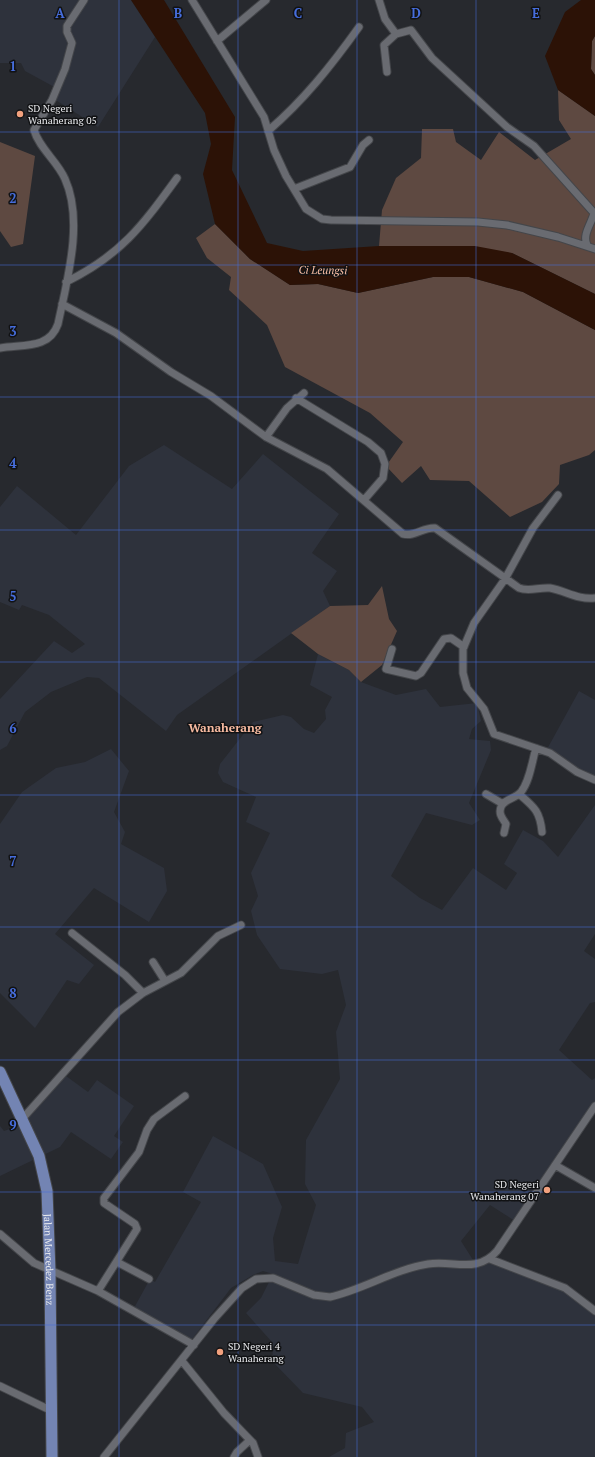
<svg xmlns="http://www.w3.org/2000/svg" width="595" height="1457" font-family="'PT Serif',serif">
	<style>
		.built { fill: #2e323c }
		.green { fill: #5e4941 }
		.water { fill: #2c1206 }
		.lines { fill: none; stroke-linecap: round; stroke-linejoin: round }
		.street-casing { stroke: #44464a; stroke-width: 9 }
		.primary-casing { stroke: #44464a; stroke-width: 13 }
		.street { stroke: #696b71; stroke-width: 7 }
		.primary { stroke: #7384b3; stroke-width: 11 }
		.grid { fill: none; stroke: #466ddc; stroke-width: 1; stroke-opacity: 0.55 }
		.poi-dot { fill: #f2a17e; stroke: #111214; stroke-width: 1.5 }
		.labels { text-anchor: middle; stroke-width: 3; stroke-linejoin: round; paint-order: stroke }
		.poi-label { font-size: 10px; fill: #e9eaed; stroke: #111214; text-anchor: start }
		.street-label { font-size: 10px; fill: #e9eaed; stroke: #111214 }
		.water-label { font-size: 11px; font-style: italic; fill: #fcc0a6; stroke: #111214 }
		.quarter-label { font-size: 12px; font-weight: bold; fill: #f7baa0; stroke: #111214 }
		.grid-label { font-size: 13px; text-anchor: middle; font-weight: bold; fill: #466ddc; stroke: #111214; stroke-width: 3; stroke-linejoin: round; paint-order: stroke }
	</style>
	<rect width="100%" height="100%" fill="#27292e"/>
	<!-- built -->
	<path class="built" d="M0,0h131l24,37 -57,90 -44,-28 4,-10 -33,-18 -4,-8h-21z
		M164,445l68,44 31,-35 76,60 -27,39 25,18 -14,20 7,15 -153,109 -11,16 -67,-53 -12,-1 -36,15 -26,20 -18,34 -7,4v-51l54,-58 18,12 13,-9 -36,-29 -27,-10 -3,5 -19,-8v-95l17,-21 59,49 53,-69z
		M318,654l31,16 12,12 35,13 30,-6 14,18 37,-4 4,18 -9,8 -3,10 21,2 1,9 -22,53 11,17 -8,5 -46,-12 -35,63 29,22 22,12 31,-42 33,22 11,-17 -13,-9 19,-34 20,11 15,16 37,-52v129l-11,17 11,8v43l-5,1 -31,47 33,30 3,-2v32l-77,113 -28,-18 -29,36 12,19h18l69,25 35,27v145h-266l16,-9 1,-15 28,-11 -12,-15 -59,-14 -30,-31 -1,-20 -26,-29 15,-15 12,-24 -10,-3 -10,4 -22,13 -41,54 -56,-34 16,-29 5,3 46,-80 -18,-10 30,-56 50,28 19,43 -9,31 2,23 23,3 18,-59 -11,-21 1,-44 34,-61 -4,-47 10,-27 -8,-35 -16,4 -42,-5 -23,-34 -6,-24 7,-15 -7,-23 19,-40 -24,-11 10,-25 -33,-15 -5,-9 2,-9 33,-42 30,-7 8,2 13,12 10,4 12,-14 -1,-9 7,-13 -22,-12z
		M579,691l16,9v78l-49,-27z
		M111,749l18,22 -15,41 11,20 -4,12 43,24 3,23 -18,31 -55,-34 -39,46 39,31 -15,19 -12,-4 -32,48 -35,-35v-169l22,-32 34,-24 29,-6z
		M66,1076l22,16 9,-12 37,26 -20,30 9,6 -12,17 -40,-27 -11,15 -60,29v-50l4,5 17,-6z"/>
	<!-- green -->
	<path class="green" d="M595,36v39l-4,-6 1,-28z
		M558,90l37,26v178l-83,-41 -133,-7 3,-36 14,-32 25,-20 1,-29h31l3,13 25,18 18,-28 36,28 36,-21 -12,-19z
		M0,142l35,14 -12,88 -12,3 -11,-16z
		M215,224l35,35 40,26 28,-1 40,9 75,-16h36l54,15 72,38v120l-6,5 -29,10 -1,19 -17,18 -32,15 -41,-36 -39,-1 -9,-14 -19,17 -16,-17 17,-24 -33,-29 -85,-46 -18,-42 -38,-35 2,-13 -24,-19 -11,-20z
		M382,586l7,33 8,12 -15,34 -21,17 -12,-12 -31,-16 -27,-21 39,-27 38,-1z"/>
	<!-- water -->
	<path class="water" d="M131,0h33l71,117 -3,53 35,73 36,8 76,-5h96l37,7 83,41v36l-72,-38 -54,-15h-36l-75,16 -40,-9 -28,1 -40,-26 -35,-35 -12,-50 8,-30 -6,-31z
		M581,0h14v36l-3,5 -1,28 4,6v41l-37,-26 -13,-34 20,-44z"/>
	<g class="lines">
		<defs>
			<path id="street" d="M192,0l72,117 10,33 12,26 20,33 16,10 9,1 147,2 29,3 51,12 37,12
				M379,0l6,19 11,15 -12,11 3,27
				M396,34l15,-4 21,28 75,69 27,19 60,67c-2,10 -12,21 -7,32
				M217,41l49,-41
				M268,131c36,-31 63,-65 91,-104
				M294,189l56,-22 13,-22 6,-5
				M66,282c55,-27 76,-56 111,-104
				M62,304l54,29 55,39 40,24 55,41 61,32 76,65c12,3 20,-7 32,-6l84,60c10,4 20,-1 31,0 16,3 28,12 45,10
				M0,348c22,-4 49,2 58,-24 9,-43 26,-103 7,-145 -7,-17 -26,-31 -31,-49l18,-30 13,-31 7,-26 -5,-11v-6l17,-26
				M296,398l72,44 13,11 4,11 -2,14 -19,22
				M266,437l21,-29 17,-15
				M558,495l-25,33 -28,51 -31,44 -11,26v24l4,15 17,21 10,25 56,19 27,19 18,8
				M392,649l-6,20 30,7 5,-3 23,-34 7,-1 13,9
				M486,794l17,10
				M519,794c15,13 21,17 23,38
				M504,833l2,-9c-3,-5 -8,-10 -5,-17 3,-8 14,-8 20,-15 9,-11 11,-31 15,-44
				M72,933l53,42 18,18
				M153,962l12,19
				M23,1118l95,-106 25,-19 38,-20 37,-37 23,-11
				M555,1165l40,23
				M0,1234l34,29 64,28 96,54
				M490,1259l75,29 30,23
				M117,1262l32,17
				M98,1291l39,-62 -2,-5 -31,-21v-5l35,-46 8,-22 7,-11 31,-23
				M182,1361l42,52 29,30 5,14
				M0,1386l52,25
				M104,1457l110,-138 28,-31 14,-9 17,-1 41,17 16,2c32,-7 65,-28 98,-33 26,-4 49,10 69,-13l98,-145
				M234,1457l3,-5 13,-12"/>
			<g id="primary">
				<path id="s1" d="M0,1072l39,84 8,35 3,81 2,185"/>
			</g>
		</defs>
		<!-- street casing -->
		<use href="#street" class="street-casing"/>
		<!-- primary casing -->
		<use href="#primary" class="primary-casing"/>
		<!-- street -->
		<use href="#street" class="street"/>
		<!-- primary -->
		<use href="#primary" class="primary"/>
	</g>
	<!-- grid -->
	<path class="grid" d="M119,0v1457M238,0v1457M357,0v1457M476,0v1457M0,132h595M0,265h595M0,397h595M0,530h595M0,662h595M0,795h595M0,927h595M0,1060h595M0,1192h595M0,1325h595"/>
	<!-- markers -->
	<g class="poi-dot">
		<circle cx="20" cy="114" r="4"/>
		<circle cx="547" cy="1190" r="4"/>
		<circle cx="220" cy="1352" r="4"/>
	</g>
	<g class="labels">
		<!-- poi labels -->
		<g class="poi-label">
			<text x="28" y="112">SD Negeri<tspan x="28" dy="12">Wanaherang 05</tspan></text>
			<text x="539" y="1188" text-anchor="end">SD Negeri<tspan x="539" dy="12">Wanaherang 07</tspan></text>
			<text x="228" y="1350">SD Negeri 4<tspan x="228" dy="12">Wanaherang</tspan></text>
		</g>
		<!-- street labels -->
		<g class="street-label">
			<text dy="4" stroke="none"><textPath href="#s1" startOffset="197">Jalan Mercedez Benz</textPath></text>
		</g>
		<!-- water labels -->
		<g class="water-label">
			<text transform="translate(323 270) rotate(1)" y="4">Ci Leungsi</text>
		</g>
		<!-- quarter labels -->
		<g class="quarter-label">
			<text x="225" y="732">Wanaherang</text>
		</g>
	</g>
	<g class="grid-label">
		<text x="60" y="18">A</text>
		<text x="178" y="18">B</text>
		<text x="298" y="18">C</text>
		<text x="416" y="18">D</text>
		<text x="536" y="18">E</text>
		<text x="13" y="71">1</text>
		<text x="13" y="203">2</text>
		<text x="13" y="336">3</text>
		<text x="13" y="468">4</text>
		<text x="13" y="601">5</text>
		<text x="13" y="733">6</text>
		<text x="13" y="866">7</text>
		<text x="13" y="998">8</text>
		<text x="13" y="1130">9</text>
	</g>
</svg>
